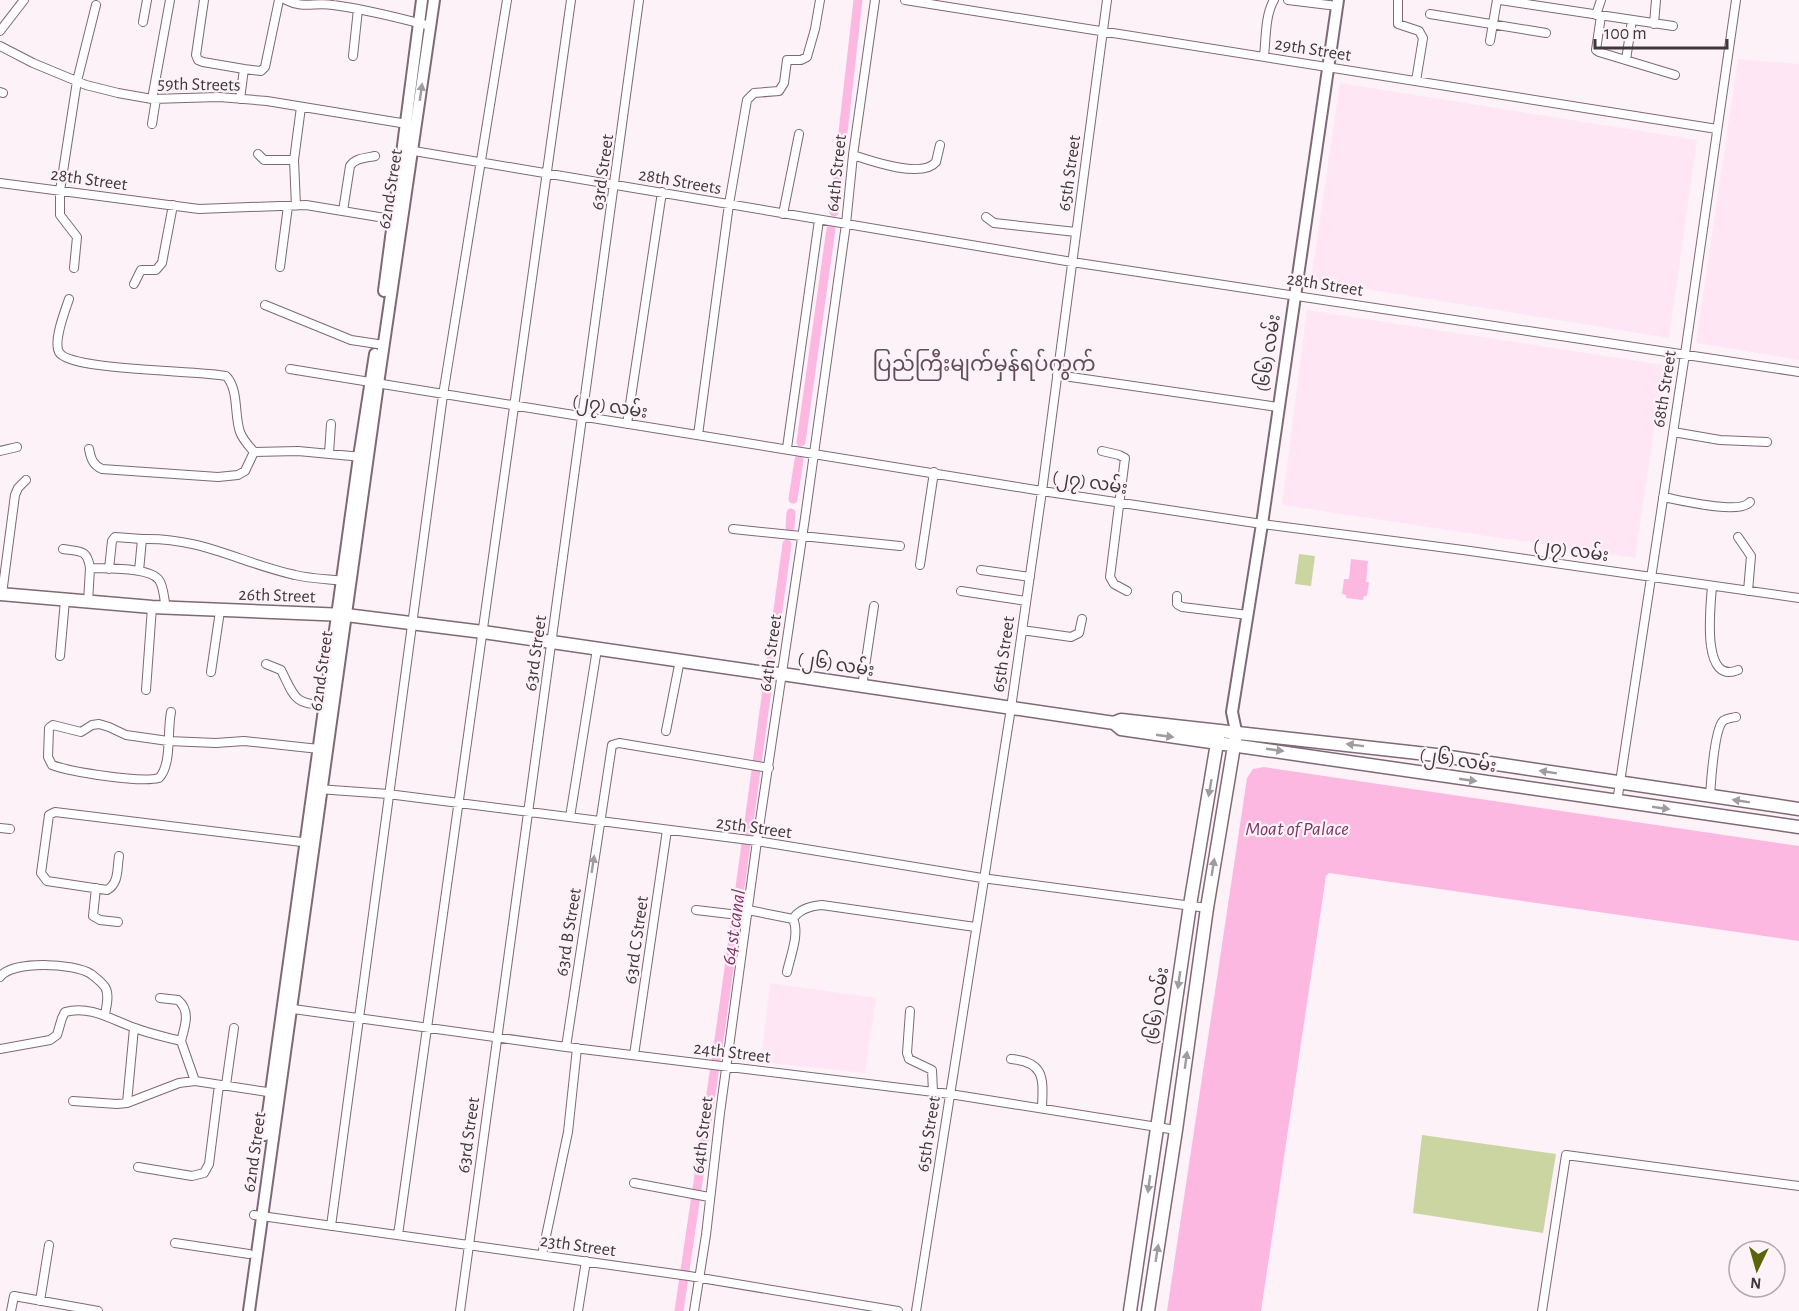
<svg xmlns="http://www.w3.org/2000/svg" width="1799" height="1311" font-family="'Alegreya Sans','Noto Sans Myanmar',sans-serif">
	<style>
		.built { fill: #ffe6f4 }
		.green { fill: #cad5a2 }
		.water { fill: #fdb8e1 }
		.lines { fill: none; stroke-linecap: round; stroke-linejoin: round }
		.canal { stroke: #fdb8e1; stroke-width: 9 }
		.street-casing { stroke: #7e6975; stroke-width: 10 }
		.secondary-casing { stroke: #7e6975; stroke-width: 14 }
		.primary-casing { stroke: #7e6975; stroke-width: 15 }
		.street { stroke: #fff; stroke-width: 8 }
		.secondary { stroke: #fff; stroke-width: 10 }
		.primary { stroke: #fff; stroke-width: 12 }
		.oneway { fill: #a09b9e }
		.labels { text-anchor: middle; stroke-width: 4.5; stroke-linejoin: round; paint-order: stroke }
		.street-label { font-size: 18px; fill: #40373c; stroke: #fcf2f8 }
		.water-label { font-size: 20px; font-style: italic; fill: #803266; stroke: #fcf2f8 }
		.quarter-label { font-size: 21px; fill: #604d58; stroke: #fcf2f8 }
	</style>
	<rect width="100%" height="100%" fill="#fcf2f8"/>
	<!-- built -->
	<path class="built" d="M1738,59l61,5v296l-103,-17z
		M1340,83l357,57 -28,198 -358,-58z
		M1307,310l357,55 -29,193 -353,-53z
		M770,983l106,15 -11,75 -104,-11z"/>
	<!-- green -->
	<path class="green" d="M1299,554l16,2 -4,30 -16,-2z
		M1422,1135l134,19 -13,79 -130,-20z"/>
	<!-- water -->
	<path class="water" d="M1351,559l17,2 -2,21h3l-2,14h-3l-1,4 -17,-2v-3l-4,-1 2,-15h5z
		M1264,767l535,79v95l-470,-68 -3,3 -65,435h-94l80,-533 6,-9z"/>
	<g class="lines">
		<!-- canal -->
		<path class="canal" d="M834,212l24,-212
			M801,442l30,-213
			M793,499l6,-39
			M790,527l1,-14
			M679,1311l43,-292 65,-475"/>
		<defs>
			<path id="street" d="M204,0l-8,55 2,5 5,2 41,7 -4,30
				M286,0c17,9 29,2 47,5 33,4 65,13 98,21
				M905,0l812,129
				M1288,0l49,6
				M1398,0v24l21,7 4,7 -7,43
				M1500,0l173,26
				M1430,14l116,19
				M1596,15l5,-15
				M1601,16l-5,34 3,2 76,23
				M143,22l4,-22
				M1654,24l2,-24
				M0,31l24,-31
				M1490,41l7,-41
				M0,46l33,17 53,22 32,8 34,6 67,-2 48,4 140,23
				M353,56l5,-47
				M1264,56c2,-17 1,-41 10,-56
				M1626,60l6,-40
				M244,69l17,2 4,-4 14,-67
				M0,92l3,1
				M152,99l18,-99
				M152,124l4,-25
				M408,150l664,112 727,110
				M258,154l6,6h30
				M853,155c18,6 69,24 83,7l4,-17
				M0,183l199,26 107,-4 91,15
				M296,206l-2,-46 7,-53
				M343,211l7,-45c5,-8 16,-8 25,-10
				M783,214l16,-80
				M986,217l8,6 9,1 73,8
				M280,267l8,-61
				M74,268l3,-31 -17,-22v-24l17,-110 19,-76
				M134,284l7,-14h15l6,-7 11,-58
				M69,299c-4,12 -16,42 -10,53 9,19 141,18 167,24 13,13 8,39 14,56 3,8 9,14 14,20l44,-1 64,6
				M265,305l86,35 33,5
				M290,369l752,122 220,33 201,26 336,48
				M1057,375l221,32
				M627,424l35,-232
				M1673,432l47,8 47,2
				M698,435l31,-231 18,-104 7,-7 25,-2 5,-8 3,-23h14l6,-3 8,-28 5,-29
				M787,448l32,-228
				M89,449c2,10 4,16 13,20l116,8 20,-2 7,-4 9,-19
				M0,451l17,-4
				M1102,451l17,4 6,3 -15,119 4,7 13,7
				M329,453l2,-29
				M1663,497c17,3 77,18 87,5
				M733,529l167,17
				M1738,537l13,19 -3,35
				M63,549c18,3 24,0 27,19
				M920,565l14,-93
				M109,569l3,-28 3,-4 27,2
				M981,570l49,7
				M139,571l3,-32c58,-2 99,24 153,36 16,4 34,4 51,6
				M1712,586c-1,17 -12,100 26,84
				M961,591l65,10
				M2,594l13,-99 3,-7 8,-8
				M1177,596v8l5,3 66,8
				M88,602l2,-34c17,1 60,-1 69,12 5,7 5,20 7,28
				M1022,630l49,7 8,-4 3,-14
				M60,656l5,-56
				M266,664l15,6c13,25 12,35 44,35
				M211,672l9,-61
				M862,687l12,-81
				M146,690l6,-83
				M171,712c-4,19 1,53 -12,66 -19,5 -88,-6 -107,-13l-4,-8 1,-29 4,-3 28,7 11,-7 7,-1 10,3 17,8 42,6 48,2 28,-2 75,8
				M666,731l14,-71
				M318,789l70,5 369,47 225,37 225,30
				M1710,796c1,-14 4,-66 13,-75 4,-3 9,-3 13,-4
				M1617,802l68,-448 51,-354
				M570,817l27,-168
				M0,828l10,1
				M119,856c-2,12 0,28 -12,34l-60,-9 -6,-8 8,-58 6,-3 255,31
				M96,888l-3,28 7,4 18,2
				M696,910l51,6
				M748,910l45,9c6,-10 17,-13 29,-14l153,22
				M787,972c3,-15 13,-38 6,-53
				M0,977c12,-17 74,-14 91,-3 4,3 11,9 14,13 5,8 1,20 0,28
				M160,998l18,2c13,11 7,26 3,41
				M286,1008l280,39 384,47 226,36
				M910,1011l-3,42 2,6 23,11 1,22
				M566,1047l46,-302 7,-2 150,25
				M0,1049l50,-9 7,-5 5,-17 3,-6c25,-7 47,8 70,16 15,6 31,9 46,13l14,40
				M634,1055l33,-225
				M1011,1059c35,3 32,21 31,49
				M226,1085l8,-57
				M73,1101l44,3 10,-1 52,-20 16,-2 79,12
				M127,1103l7,-75
				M138,1167l54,9 12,-3 5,-9 10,-79
				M634,1183l75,14
				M254,1215l435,61 209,35
				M331,1226l112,-831 64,-395
				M398,1235l173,-1235
				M175,1243l74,11
				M542,1255l26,-123 9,-84
				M40,1301l9,-56
				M11,1311l3,-15 84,15
				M460,1311l179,-1311
				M578,1311l8,-50
				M694,1311l12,-76 14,-122 37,-272 48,-323 41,-294 7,-69 22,-155
				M916,1311l95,-603 31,-217 65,-491
				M1542,1311l24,-156 233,31"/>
			<path id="secondary" d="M384,291l38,-291
				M1236,731l-4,-19 30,-188 76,-524
				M265,1135l94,-678 16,-103
				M249,1311l129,-927 56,-384"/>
			<path id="primary" d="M0,594l152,13 194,8 137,17 282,41 17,1 332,49 7,-3 315,35 363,54
				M1114,723l7,6 678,98
				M1130,1311l60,-406 28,-168
				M1148,1311l28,-181 31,-222 28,-168"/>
		</defs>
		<!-- street casing -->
		<use href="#street" class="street-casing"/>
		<!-- secondary casing -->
		<use href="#secondary" class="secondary-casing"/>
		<!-- primary casing -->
		<use href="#primary" class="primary-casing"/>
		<!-- street -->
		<use href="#street" class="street"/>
		<!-- secondary -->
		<use href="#secondary" class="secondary"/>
		<!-- primary -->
		<use href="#primary" class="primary"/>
	</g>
	<!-- one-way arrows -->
	<defs><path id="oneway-solid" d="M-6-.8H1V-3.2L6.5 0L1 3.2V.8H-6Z" transform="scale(1.5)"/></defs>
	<g class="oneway">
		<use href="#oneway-solid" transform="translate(421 92) rotate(-82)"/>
		<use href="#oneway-solid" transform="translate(1165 736) rotate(8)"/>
		<use href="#oneway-solid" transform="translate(1355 745) rotate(-173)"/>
		<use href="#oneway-solid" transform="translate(1275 750) rotate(8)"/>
		<use href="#oneway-solid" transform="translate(1548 772) rotate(-171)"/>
		<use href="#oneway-solid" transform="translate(1468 780) rotate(8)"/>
		<use href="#oneway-solid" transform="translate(1210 788) rotate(100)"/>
		<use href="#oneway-solid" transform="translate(1741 801) rotate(-171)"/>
		<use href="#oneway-solid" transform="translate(1661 808) rotate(8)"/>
		<use href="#oneway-solid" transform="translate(593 864) rotate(-81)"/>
		<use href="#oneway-solid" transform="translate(1213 867) rotate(-81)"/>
		<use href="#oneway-solid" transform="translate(1179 980) rotate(98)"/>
		<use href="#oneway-solid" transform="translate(1186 1060) rotate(-82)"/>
		<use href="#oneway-solid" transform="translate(1149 1184) rotate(98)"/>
		<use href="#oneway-solid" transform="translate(1157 1253) rotate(-81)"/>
	</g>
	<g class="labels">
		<!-- street labels -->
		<g class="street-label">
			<text transform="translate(1313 49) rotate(9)" y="6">29th Street</text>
			<text transform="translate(199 84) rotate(1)" y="6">59th Streets</text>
			<text transform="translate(602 172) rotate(-82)" y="6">63rd Street</text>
			<text transform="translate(836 173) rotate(-84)" y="6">64th Street</text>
			<text transform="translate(1069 173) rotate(-82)" y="6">65th Street</text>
			<text transform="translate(89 179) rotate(8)" y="6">28th Street</text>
			<text transform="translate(680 181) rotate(10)" y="6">28th Streets</text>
			<text transform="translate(390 189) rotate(-81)" y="6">62nd Street</text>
			<text transform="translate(1325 284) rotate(9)" y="6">28th Street</text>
			<text transform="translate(1268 353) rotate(-81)" y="6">(၆၆) လမ်း</text>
			<text transform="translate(1664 389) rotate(-81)" y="6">68th Street</text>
			<text transform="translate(610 406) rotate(9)" y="6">(၂၇) လမ်း</text>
			<text transform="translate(1090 482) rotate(9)" y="6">(၂၇) လမ်း</text>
			<text transform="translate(1571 550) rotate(8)" y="6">(၂၇) လမ်း</text>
			<text transform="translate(277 595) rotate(2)" y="6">26th Street</text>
			<text transform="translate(535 653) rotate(-82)" y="6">63rd Street</text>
			<text transform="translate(770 653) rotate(-82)" y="6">64th Street</text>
			<text transform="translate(1003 654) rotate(-82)" y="6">65th Street</text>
			<text transform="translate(836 664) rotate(9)" y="6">(၂၆) လမ်း</text>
			<text transform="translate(321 671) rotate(-82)" y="6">62nd Street</text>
			<text transform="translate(1458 760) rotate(9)" y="6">(၂၆) လမ်း</text>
			<text transform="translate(754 827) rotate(8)" y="6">25th Street</text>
			<text transform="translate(568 932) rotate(-81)" y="6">63rd B Street</text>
			<text transform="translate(636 940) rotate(-82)" y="6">63rd C Street</text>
			<text transform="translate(1157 1006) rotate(-82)" y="6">(၆၆) လမ်း</text>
			<text transform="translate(732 1052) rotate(7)" y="6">24th Street</text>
			<text transform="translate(928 1134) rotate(-81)" y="6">65th Street</text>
			<text transform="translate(468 1135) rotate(-82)" y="6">63rd Street</text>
			<text transform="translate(702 1135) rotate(-83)" y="6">64th Street</text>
			<text transform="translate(254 1152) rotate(-82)" y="6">62nd Street</text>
			<text transform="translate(578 1245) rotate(8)" y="6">23th Street</text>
		</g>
		<!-- water labels -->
		<g class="water-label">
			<text x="1297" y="835">Moat of Palace</text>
			<text transform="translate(733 927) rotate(-82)" y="7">64 st canal</text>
		</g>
		<!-- quarter labels -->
		<g class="quarter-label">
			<text x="984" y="371">ပြည်ကြီးမျက်မှန်ရပ်ကွက်</text>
		</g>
	</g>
	<!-- north arrow -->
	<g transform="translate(1757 1269) rotate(185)"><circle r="28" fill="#fcf2f8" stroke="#b1a7ad" stroke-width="1.5"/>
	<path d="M0-4.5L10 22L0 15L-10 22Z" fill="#586508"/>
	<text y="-9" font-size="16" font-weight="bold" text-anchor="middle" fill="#40373c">N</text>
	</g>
	<!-- scale -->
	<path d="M1595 39v9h132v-9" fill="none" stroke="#40373c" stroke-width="3"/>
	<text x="1604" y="39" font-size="18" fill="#40373c" stroke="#fcf2f8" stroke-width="4.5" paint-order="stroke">100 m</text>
</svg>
